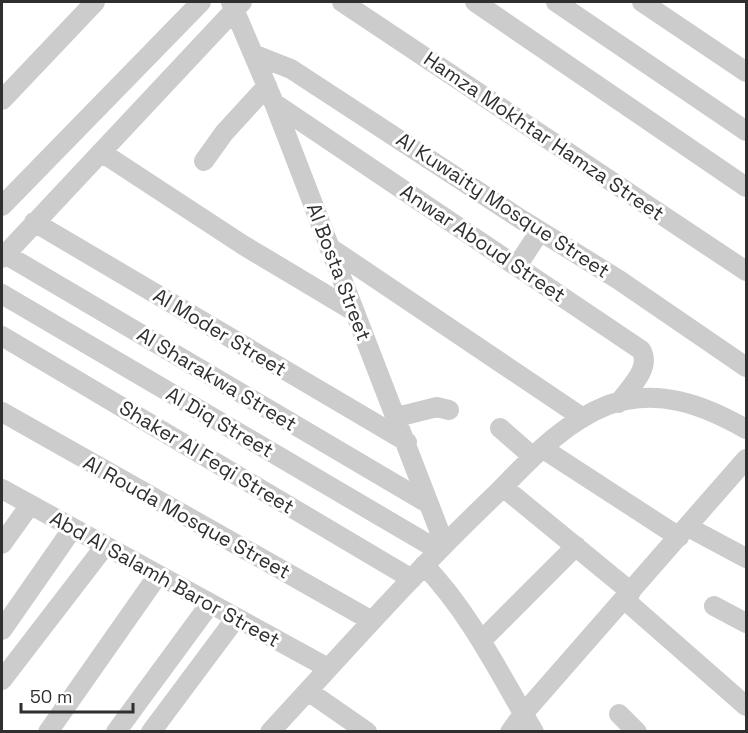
<svg xmlns="http://www.w3.org/2000/svg" width="748" height="733" font-family="'Space Grotesk',sans-serif">
	<style>
		.lines { fill: none; stroke-linecap: round; stroke-linejoin: round }
		.minor { stroke: #ccc; stroke-width: 20 }
		.labels { text-anchor: middle; stroke-width: 6; stroke-linejoin: round; paint-order: stroke }
		.street-label { font-size: 20px; fill: #2f2f2f; stroke: #fff }
	</style>
	<rect width="100%" height="100%" fill="#fff"/>
	<g class="lines">
		<!-- minor -->
		<path class="minor" d="M231,2l43,101 170,440
			M342,2l404,269
			M475,2l271,185
			M556,2l190,129
			M642,2l104,70
			M253,54l38,15 228,149 100,62 127,87
			M2,100l93,-98
			M274,103l367,247c11,18 -12,38 -22,53
			M101,152l142,93 112,67
			M204,161l20,-28 43,-47
			M2,206l199,-204
			M34,222l373,220
			M329,247l254,171
			M5,254l424,250
			M2,258l240,-256
			M517,266l23,-35
			M2,294l436,256
			M2,336l410,243
			M2,412l370,209
			M397,417l40,-10 12,3
			M500,428l33,29
			M542,448l137,89
			M503,487l128,105
			M2,489l326,179
			M688,527l58,31
			M2,544l28,-39
			M424,565c47,49 75,108 110,167
			M625,600l121,106
			M714,606l32,17
			M2,630l71,-102
			M482,640l94,-94
			M2,680l103,-134
			M308,691l59,41
			M619,714l18,18
			M48,732l110,-157
			M116,732l94,-128
			M151,732l85,-114
			M270,732c74,-80 146,-162 225,-237 34,-34 67,-72 113,-90 49,-18 96,0 138,24
			M510,732l13,-18 223,-255"/>
	</g>
	<g class="labels">
		<!-- street labels -->
		<g class="street-label">
			<text transform="translate(544 136) rotate(34)" y="7">Hamza Mokhtar Hamza Street</text>
			<text transform="translate(503 205) rotate(33)" y="7">Al Kuwaity Mosque Street</text>
			<text transform="translate(483 243) rotate(34)" y="7">Anwar Aboud Street</text>
			<text transform="translate(339 272) rotate(69)" y="7">Al Bosta Street</text>
			<text transform="translate(220 332) rotate(31)" y="7">Al Moder Street</text>
			<text transform="translate(217 379) rotate(31)" y="7">Al Sharakwa Street</text>
			<text transform="translate(220 422) rotate(30)" y="7">Al Diq Street</text>
			<text transform="translate(207 457) rotate(31)" y="7">Shaker Al Feqi Street</text>
			<text transform="translate(187 517) rotate(29)" y="7">Al Rouda Mosque Street</text>
			<text transform="translate(165 579) rotate(29)" y="7">Abd Al Salamh Baror Street</text>
		</g>
	</g>
	<!-- border -->
	<rect width="748" height="733" fill="none" stroke="#2f2f2f" stroke-width="6"/>
	<!-- scale -->
	<path d="M21 703v9h112v-9" fill="none" stroke="#2f2f2f" stroke-width="3"/>
	<text x="30" y="703" font-size="18" fill="#2f2f2f" stroke="#ffffff" stroke-width="4.5" paint-order="stroke">50 m</text>
</svg>
